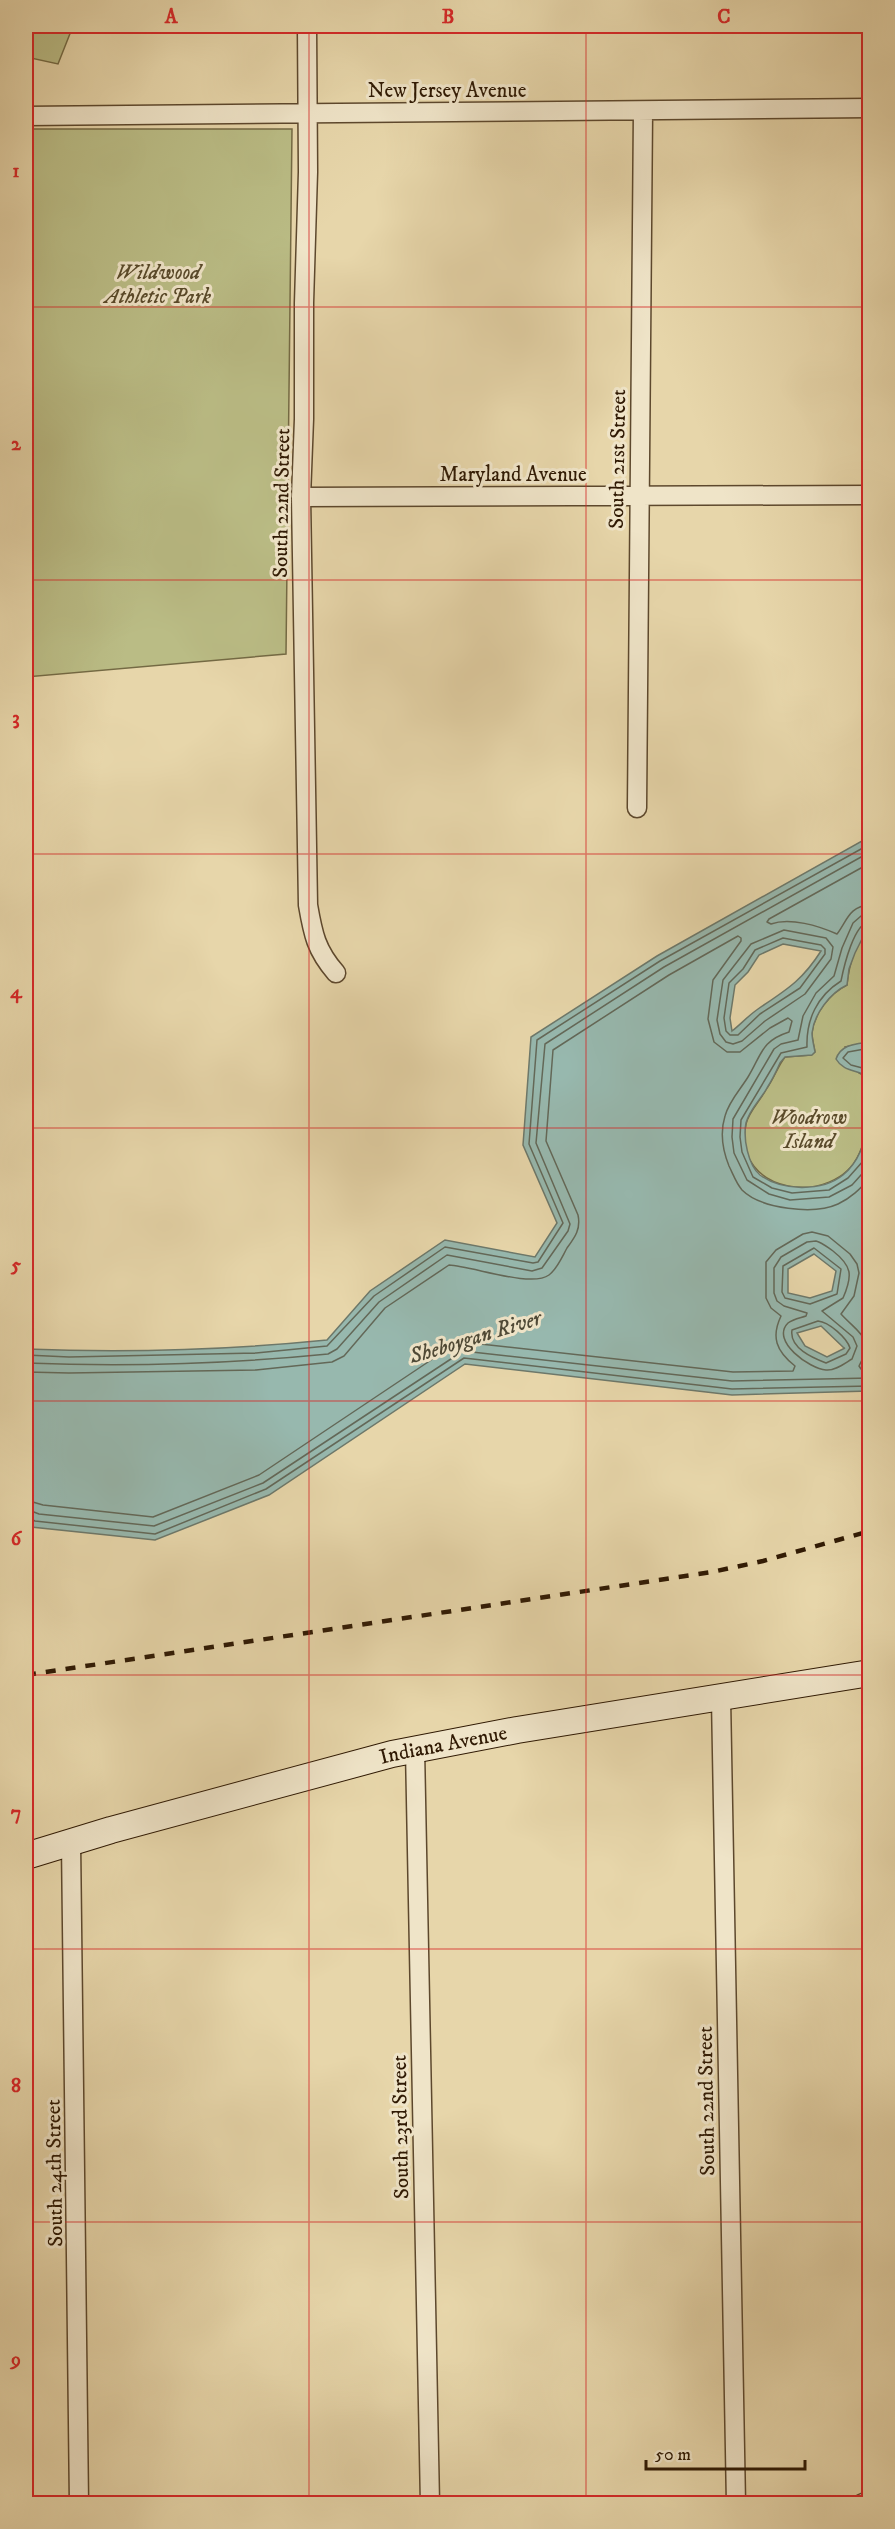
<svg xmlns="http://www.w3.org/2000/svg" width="895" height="2529" font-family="'IM FELL DW Pica',serif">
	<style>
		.green { fill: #babc85; stroke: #746a44; stroke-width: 1.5 }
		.water { fill: #97b8ae; stroke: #6d786a; stroke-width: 1.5; fill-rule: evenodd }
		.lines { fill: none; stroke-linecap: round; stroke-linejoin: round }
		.shore { stroke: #636858; stroke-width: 1.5 }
		.street-casing { stroke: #5d482d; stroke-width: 21 }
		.secondary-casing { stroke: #2f1903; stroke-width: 28 }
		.street { stroke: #efe4c8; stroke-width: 18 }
		.secondary { stroke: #efe4c8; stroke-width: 26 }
		.rail { stroke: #2f1903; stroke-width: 4.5; stroke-dasharray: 10 10; stroke-linecap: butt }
		.grid { fill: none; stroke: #d62828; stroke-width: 1.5; stroke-opacity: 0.55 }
		.labels { text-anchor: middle; stroke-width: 6; stroke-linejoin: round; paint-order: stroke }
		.street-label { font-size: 21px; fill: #2f1903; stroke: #efe4c8 }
		.park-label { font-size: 21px; font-style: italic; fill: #594a2a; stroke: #efe4c8 }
		.water-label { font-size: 22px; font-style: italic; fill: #4e4936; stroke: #efe4c8 }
		.neatline { fill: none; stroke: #d62828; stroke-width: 2 }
		.grid-label { font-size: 20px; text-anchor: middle; font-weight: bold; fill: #d62828 }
	</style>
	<rect width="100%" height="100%" fill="#e7d6aa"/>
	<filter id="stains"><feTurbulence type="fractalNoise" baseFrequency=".00333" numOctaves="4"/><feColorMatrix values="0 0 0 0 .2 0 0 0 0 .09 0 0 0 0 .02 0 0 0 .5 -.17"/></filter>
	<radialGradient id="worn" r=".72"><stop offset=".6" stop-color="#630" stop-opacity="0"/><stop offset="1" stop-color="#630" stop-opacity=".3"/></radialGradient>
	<!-- green -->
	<path class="green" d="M26,26h47l-15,38 -32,-7z
		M26,129h266l-6,525 -260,23z
		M869,925v117l-24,5 14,26 10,5c0,27 2,51 -10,76 -24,54 -128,41 -113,-30 3,-13 15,-24 21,-36 7,-10 11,-22 18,-31l26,-2 4,-3c-1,-6 -3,-13 -3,-19 2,-19 18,-40 35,-48 2,-20 9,-45 22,-60z"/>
	<!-- water -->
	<path class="water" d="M869,837v88l-14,28 -6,16 -2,16c-17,8 -33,29 -35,48 0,6 2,13 3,19l-3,3 -27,2 -5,6c-4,9 -8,17 -13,25 -6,11 -18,22 -21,35 -3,15 2,42 14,52 21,16 62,17 83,0 16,-13 22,-33 26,-52v268l-137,4 -267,-31 -196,131 -114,45 -124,-13 -5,-7v-171c100,4 201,1 301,-9l43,-49 75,-51 90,17 22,-34 -34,-78 8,-108 126,-81zM783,944l38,7c-19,30 -35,39 -63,58 -9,6 -17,15 -26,22l-2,-13 5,-33 13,-13 11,-17zM814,1254l22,17 -4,20 -22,7 -22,-5v-24zM821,1326l23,22h1l-18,9 -22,-11 -8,-13z
		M869,1042v36c-10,-9 -25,-5 -33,-19 5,-15 20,-15 33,-17z"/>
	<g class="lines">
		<!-- shore -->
		<path class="shore" d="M870,863l-101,56 -2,3 4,2c19,-7 48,2 66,10 10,-13 12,-28 33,-29
			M870,914l-9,2 -8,7 -11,25 -8,28 -18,17 -13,23 -5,24 -17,4 -7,5 -41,70 -1,18 2,16 13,27 22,14 21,6 39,-3 23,-12 18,-20
			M870,921c-16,2 -26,45 -29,60 -24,15 -35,39 -34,66l-26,6 -40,67 -1,17 2,15 11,25 19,11 20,5 37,-3 19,-12 16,-18 6,-16
			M784,930l42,8 7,9 -2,12 -26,35 -40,27 -23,20 -9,3 -7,-2 -6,-8 -3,-14 6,-40 28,-36z
			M783,938l38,7 4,4v5l-25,34 -40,26 -22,21h-8l-4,-4 -2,-13 5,-35 14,-14 12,-19z
			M870,1048l-22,4 -5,6 8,7 19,5
			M816,1241c7,2 11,6 17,10 19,15 20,24 10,47l-21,13 31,26 4,9 -5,13c-7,4 -17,12 -26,11 -16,-1 -56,-29 -38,-47 5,-4 12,-5 18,-7l1,-3 -23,-7 -7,-5 -3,-8v-25l7,-11 26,-15z
			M814,1248l27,21 -4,25 -27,10 -25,-6 -3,-6 1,-26z
			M818,1321c11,1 29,17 32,27l-4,6 -20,9c-13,-5 -37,-15 -34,-33z
			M26,1355l43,2 187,-4 71,-7 47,-50 71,-49 88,16 5,-1 25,-39 -34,-79 8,-104 123,-79 210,-117
			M26,1363c100,4 202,1 302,-9l9,-5 42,-47 68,-47 85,16 10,-3 26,-37 2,-7 -34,-81 9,-99 119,-77 206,-115
			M26,1372l43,1 187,-3 76,-8 12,-6 41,-48 64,-43c23,1 82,23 100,10 8,-6 13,-18 18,-27 8,-11 14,-19 11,-33l-32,-74 7,-91 116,-75 69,-39 3,2v3l-28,39 -5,39 6,23 13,10h13l30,-24 18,-10 4,3 -3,11c-28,9 -27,22 -41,45 -8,13 -19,24 -23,39 -5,16 -2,35 4,50 4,8 7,17 13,24 19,19 72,25 96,14 13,-6 22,-15 32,-26
			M26,1500l17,5 110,12 106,-42 193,-129 10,-4 271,30 60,-1 2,-5c-19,-15 -24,-29 -14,-50l-10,-8 -5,-10v-36l10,-12 27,-16 9,-2 16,4 22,18 7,10 2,9 -5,23 -13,18c18,20 34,23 18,52l2,3h9
			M26,1509l13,5 115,12 109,-43 200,-132 269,30 138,-3
			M26,1517l9,4 120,13 111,-45 198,-131 268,31 138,-3"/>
		<defs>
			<path id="street" d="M307,26l1,146 -4,131v116l-3,78 7,408c5,29 8,45 28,68
				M26,116l844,-8
				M301,497l569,-2
				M637,808c0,-232 3,-464 6,-697
				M721,1698l15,806
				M415,1749l15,755
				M71,1842l8,662
				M861,2504l9,-4"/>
			<g id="secondary">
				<path id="s1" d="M26,1856l85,-26 281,-76 125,-24 353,-57"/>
			</g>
		</defs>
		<!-- street casing -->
		<use href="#street" class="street-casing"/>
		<!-- secondary casing -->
		<use href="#secondary" class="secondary-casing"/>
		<!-- street -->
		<use href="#street" class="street"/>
		<!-- secondary -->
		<use href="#secondary" class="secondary"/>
		<!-- rail -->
		<path class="rail" d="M26,1675l686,-103 51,-11 107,-30"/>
	</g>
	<!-- grid -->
	<path class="grid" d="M309,26v2478M586,26v2478M26,307h844M26,580h844M26,854h844M26,1128h844M26,1401h844M26,1675h844M26,1949h844M26,2222h844"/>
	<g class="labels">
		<!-- street labels -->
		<g class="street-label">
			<text x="447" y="97">New Jersey Avenue</text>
			<text transform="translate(617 459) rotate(-89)" y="7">South 21st Street</text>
			<text x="513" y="481">Maryland Avenue</text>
			<text transform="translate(281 503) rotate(-89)" y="7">South 22nd Street</text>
			<text dy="7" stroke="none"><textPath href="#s1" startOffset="432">Indiana Avenue</textPath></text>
			<text transform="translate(706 2101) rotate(-91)" y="7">South 22nd Street</text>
			<text transform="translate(400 2127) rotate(-91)" y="7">South 23rd Street</text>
			<text transform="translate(54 2173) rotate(-91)" y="7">South 24th Street</text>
		</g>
		<!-- park labels -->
		<g class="park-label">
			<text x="158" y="279">Wildwood<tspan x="158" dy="24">Athletic Park</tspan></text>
			<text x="809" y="1124">Woodrow<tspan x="809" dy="24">Island</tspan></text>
		</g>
		<!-- water labels -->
		<g class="water-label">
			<text transform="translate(475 1336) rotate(-17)" y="8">Sheboygan River</text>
		</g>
	</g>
	<!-- margin -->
	<rect width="895" height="2529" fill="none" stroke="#e7d6aa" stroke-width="66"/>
	<!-- scale -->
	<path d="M646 2460v9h159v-9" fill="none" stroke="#2f1903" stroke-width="3"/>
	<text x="655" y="2460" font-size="18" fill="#2f1903" stroke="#efe4c8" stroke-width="4.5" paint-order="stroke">50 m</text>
	<rect x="33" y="33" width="829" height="2463" class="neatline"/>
	<g class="grid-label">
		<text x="171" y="23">A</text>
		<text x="448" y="23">B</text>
		<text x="724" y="23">C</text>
		<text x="16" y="177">1</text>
		<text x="16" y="450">2</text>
		<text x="16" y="724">3</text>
		<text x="16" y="998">4</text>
		<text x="16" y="1271">5</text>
		<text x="16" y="1545">6</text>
		<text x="16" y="1819">7</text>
		<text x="16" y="2092">8</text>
		<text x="16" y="2366">9</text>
	</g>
	<rect width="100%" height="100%" filter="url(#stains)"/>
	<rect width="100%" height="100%" fill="url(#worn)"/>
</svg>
